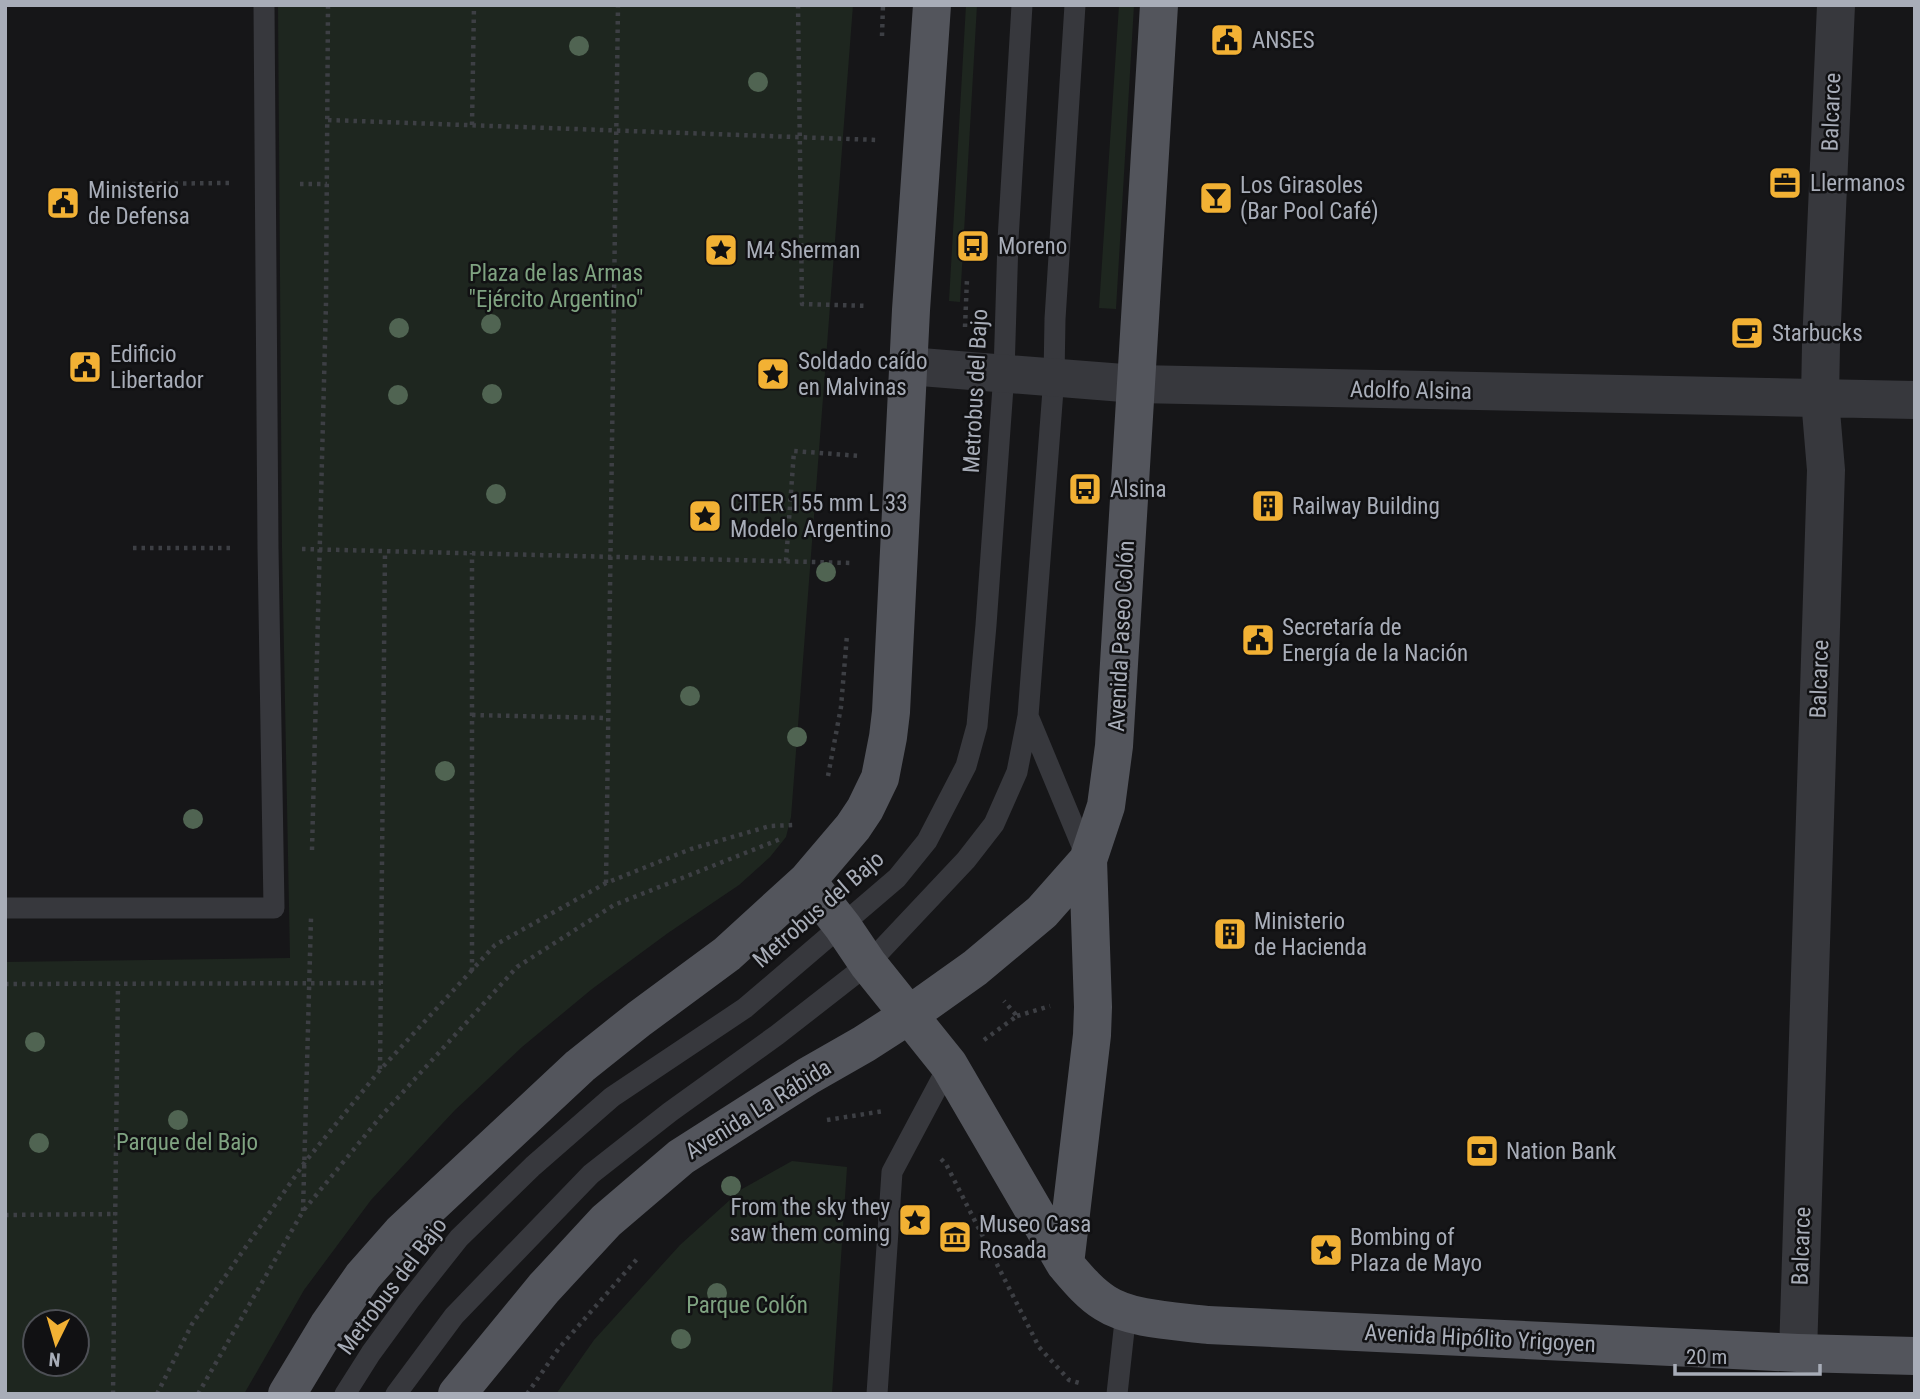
<svg xmlns="http://www.w3.org/2000/svg" width="1920" height="1399" font-family="'Roboto Condensed',sans-serif">
	<style>
		.green { fill: #1e261f; fill-rule: evenodd }
		.lines { fill: none; stroke-linecap: round; stroke-linejoin: round }
		.path { stroke: #3d3f44; stroke-width: 4.5; stroke-dasharray: 3.5 5; stroke-linecap: butt }
		.service { stroke: #37383d; stroke-width: 21 }
		.minor { stroke: #37383d; stroke-width: 38 }
		.primary { stroke: #53555c; stroke-width: 38 }
		.tree { fill: #506452 }
		.labels { text-anchor: middle; stroke-width: 5; stroke-linejoin: round; paint-order: stroke }
		.poi-label { font-size: 23px; fill: #a8adb8; stroke: #111113; text-anchor: start }
		.street-label { font-size: 23px; fill: #a8adb8; stroke: #111113 }
		.park-label { font-size: 23px; fill: #7fa381; stroke: #111113 }
	</style>
	<rect width="100%" height="100%" fill="#161618"/>
	<!-- green -->
	<path class="green" d="M278,5h575l-62,812 -5,20 -16,20 -31,28 -71,48 -76,56 -70,58 -67,63 -84,90 -67,90 -60,104h-239v-432l285,-4 -8,-410zM77,1322v42h-42v-42z
		M966,5h11l-17,297 -11,-1z
		M1119,5h15l-18,304 -17,-1z
		M792,1161l55,6 -15,227h-276l38,-54 86,-95 62,-56z"/>
	<g class="lines">
		<!-- path -->
		<path class="path" d="M798,5l4,299 66,2
			M882,36l1,-31
			M328,120l549,20
			M472,125l2,-120
			M132,184l97,-1
			M300,184h27
			M965,327l2,-48
			M133,548h101
			M302,549l550,14
			M786,561l8,-110 66,5
			M472,715l136,3
			M828,776l13,-69 6,-72
			M312,850l14,-547 2,-298
			M606,883l12,-878
			M472,971v-418
			M5,984l376,-1
			M1017,1016l33,-10
			M984,1040l33,-24 -13,-15
			M380,1069l5,-518
			M827,1120l57,-9
			M941,1159l5,5 93,183 30,33 14,4
			M303,1211l8,-293
			M5,1215l111,-1
			M113,1394l5,-410
			M157,1394l35,-70 113,-162 75,-92 115,-125 111,-62 85,-34 79,-23 25,-1
			M198,1394l105,-183 79,-96 135,-148 97,-62 169,-67
			M527,1394l32,-46 78,-89"/>
		<!-- service -->
		<path class="service" d="M1028,716l59,142
			M5,908h269l-6,-360 -4,-543
			M345,1394l26,-41 38,-52 50,-63 74,-72 79,-69 133,-89 152,-130 30,-37 39,-75 11,-40 9,-101 18,-252 4,-133 14,-235
			M396,1394l58,-78 137,-142 79,-62 107,-77 91,-71 98,-104 28,-36 23,-52 11,-56 26,-339 1,-58 20,-314
			M877,1394l15,-222 57,-107
			M1117,1394l9,-82"/>
		<!-- minor -->
		<path class="minor" d="M908,366l228,18 779,16
			M1798,1353l28,-883 -6,-71 1,-54 15,-340"/>
		<!-- primary -->
		<path class="primary" d="M807,881l36,46 25,37 81,101 116,199c12,14 24,29 40,39 26,17 72,18 103,22l590,28 117,3
			M1065,1264l27,-229 1,-28 -5,-147 18,-54 8,-60 45,-741
			M287,1394l41,-68 35,-50 38,-43 179,-167 59,-47 88,-65 80,-73 46,-54 12,-18 15,-31 8,-41 3,-25 20,-402 21,-305
			M457,1394l87,-106 62,-67 75,-64 127,-81 56,-32 45,-29 66,-47 67,-56 46,-52"/>
	</g>
	<!-- trees -->
	<g class="tree">
		<circle cx="579" cy="46" r="10"/>
		<circle cx="758" cy="82" r="10"/>
		<circle cx="491" cy="324" r="10"/>
		<circle cx="399" cy="328" r="10"/>
		<circle cx="492" cy="394" r="10"/>
		<circle cx="398" cy="395" r="10"/>
		<circle cx="496" cy="494" r="10"/>
		<circle cx="826" cy="572" r="10"/>
		<circle cx="690" cy="696" r="10"/>
		<circle cx="797" cy="737" r="10"/>
		<circle cx="445" cy="771" r="10"/>
		<circle cx="193" cy="819" r="10"/>
		<circle cx="35" cy="1042" r="10"/>
		<circle cx="178" cy="1120" r="10"/>
		<circle cx="39" cy="1143" r="10"/>
		<circle cx="731" cy="1186" r="10"/>
		<circle cx="717" cy="1293" r="10"/>
		<circle cx="681" cy="1339" r="10"/>
	</g>
	<!-- icons -->
	<defs>
		<symbol id="civic-square" viewBox="-11 -11 22 22"><rect x="-9" y="-9" width="18" height="18" rx="4" fill="#f2b134" stroke="#111113"/><path d="M-.6-6.5H3V-4.5H.6V-3L4-1V1h2V6H-6V1h2V-1L-.6-3ZM-1.2 2.5V6h2.4V2.5Z" fill="#111"/></symbol>
		<symbol id="office-square" viewBox="-11 -11 22 22"><rect x="-9" y="-9" width="18" height="18" rx="4" fill="#f2b134" stroke="#111113"/><path d="M-6-3h4V-5.5h4V-3h4V5H-6ZM-1-4.5V-3h2v-1.5ZM-6 0V1H6V0Z" fill="#111"/></symbol>
		<symbol id="bar-square" viewBox="-11 -11 22 22"><rect x="-9" y="-9" width="18" height="18" rx="4" fill="#f2b134" stroke="#111113"/><path d="M-6-5H6L.8 .8V4.5H3.5V6h-7V4.5H-.8V.8Z" fill="#111"/></symbol>
		<symbol id="bus-square" viewBox="-11 -11 22 22"><rect x="-9" y="-9" width="18" height="18" rx="4" fill="#f2b134" stroke="#111113"/><path d="M-5-6H5V4H4V6H2V4H-2V6H-4V4H-5ZM-3.5-4V0h7V-4ZM-3.5 1.2v1.5H-2V1.2ZM2 1.2v1.5H3.5V1.2Z" fill="#111"/></symbol>
		<symbol id="sight-square" viewBox="-11 -11 22 22"><rect x="-9" y="-9" width="18" height="18" rx="4" fill="#f2b134" stroke="#111113"/><path d="M0-6L1.8-2.2L6-1.7L2.9 1.2L3.7 5.4L0 3.3L-3.7 5.4L-2.9 1.2L-6-1.7L-1.8-2.2Z" fill="#111"/></symbol>
		<symbol id="cafe-square" viewBox="-11 -11 22 22"><rect x="-9" y="-9" width="18" height="18" rx="4" fill="#f2b134" stroke="#111113"/><path d="M-5.5-4.5H6V0H3Q3 3.5 0 3.5H-2.5Q-5.5 3.5-5.5 0ZM3-3.2v2h1.7v-2ZM-6 4.5H4V6H-6Z" fill="#111"/></symbol>
		<symbol id="building-square" viewBox="-11 -11 22 22"><rect x="-9" y="-9" width="18" height="18" rx="4" fill="#f2b134" stroke="#111113"/><path d="M-4-6H4V6H1V3H-1V6H-4ZM-2.5-4.3h1.7v1.8h-1.7ZM.8-4.3h1.7v1.8H.8ZM-2.5-1h1.7V.8h-1.7ZM.8-1h1.7V.8H.8Z" fill="#111"/></symbol>
		<symbol id="bank-square" viewBox="-11 -11 22 22"><rect x="-9" y="-9" width="18" height="18" rx="4" fill="#f2b134" stroke="#111113"/><path d="M-6-4H6V4H-6ZM0-2.3a2.3 2.3 0 1 0 0 4.6a2.3 2.3 0 1 0 0-4.6Z" fill="#111"/></symbol>
		<symbol id="museum-square" viewBox="-11 -11 22 22"><rect x="-9" y="-9" width="18" height="18" rx="4" fill="#f2b134" stroke="#111113"/><path d="M0-6L6-3V-2H-6V-3ZM-5-1h2V3h-2ZM-1-1h2V3h-2ZM3-1h2V3H3ZM-6 4H6V6H-6Z" fill="#111"/></symbol>
	</defs>
	<g fill-rule="evenodd">
		<use href="#civic-square" x="1208" y="21" width="38" height="38"/>
		<use href="#office-square" x="1766" y="164" width="38" height="38"/>
		<use href="#bar-square" x="1197" y="179" width="38" height="38"/>
		<use href="#civic-square" x="44" y="184" width="38" height="38"/>
		<use href="#bus-square" x="954" y="227" width="38" height="38"/>
		<use href="#sight-square" x="702" y="231" width="38" height="38"/>
		<use href="#cafe-square" x="1728" y="314" width="38" height="38"/>
		<use href="#civic-square" x="66" y="348" width="38" height="38"/>
		<use href="#sight-square" x="754" y="355" width="38" height="38"/>
		<use href="#bus-square" x="1066" y="470" width="38" height="38"/>
		<use href="#building-square" x="1249" y="487" width="38" height="38"/>
		<use href="#sight-square" x="686" y="497" width="38" height="38"/>
		<use href="#civic-square" x="1239" y="621" width="38" height="38"/>
		<use href="#building-square" x="1211" y="915" width="38" height="38"/>
		<use href="#bank-square" x="1463" y="1132" width="38" height="38"/>
		<use href="#sight-square" x="896" y="1201" width="38" height="38"/>
		<use href="#museum-square" x="936" y="1218" width="38" height="38"/>
		<use href="#sight-square" x="1307" y="1231" width="38" height="38"/>
	</g>
	<g class="labels">
		<!-- poi labels -->
		<g class="poi-label">
			<text x="1252" y="48">ANSES</text>
			<text x="1810" y="191">Llermanos</text>
			<text x="1240" y="193">Los Girasoles<tspan x="1240" dy="26">(Bar Pool Café)</tspan></text>
			<text x="88" y="198">Ministerio<tspan x="88" dy="26">de Defensa</tspan></text>
			<text x="998" y="254">Moreno</text>
			<text x="746" y="258">M4 Sherman</text>
			<text x="1772" y="341">Starbucks</text>
			<text x="110" y="362">Edificio<tspan x="110" dy="26">Libertador</tspan></text>
			<text x="798" y="369">Soldado caído<tspan x="798" dy="26">en Malvinas</tspan></text>
			<text x="1110" y="497">Alsina</text>
			<text x="730" y="511">CITER 155 mm L 33<tspan x="730" dy="26">Modelo Argentino</tspan></text>
			<text x="1292" y="514">Railway Building</text>
			<text x="1282" y="635">Secretaría de<tspan x="1282" dy="26">Energía de la Nación</tspan></text>
			<text x="1254" y="929">Ministerio<tspan x="1254" dy="26">de Hacienda</tspan></text>
			<text x="1506" y="1159">Nation Bank</text>
			<text x="890" y="1215" text-anchor="end">From the sky they<tspan x="890" dy="26">saw them coming</tspan></text>
			<text x="979" y="1232">Museo Casa<tspan x="979" dy="26">Rosada</tspan></text>
			<text x="1350" y="1245">Bombing of<tspan x="1350" dy="26">Plaza de Mayo</tspan></text>
		</g>
		<!-- street labels -->
		<g class="street-label">
			<text transform="translate(1831 112) rotate(-88)" y="8">Balcarce</text>
			<text transform="translate(1411 390) rotate(1)" y="8">Adolfo Alsina</text>
			<text transform="translate(975 391) rotate(-87)" y="8">Metrobus del Bajo</text>
			<text transform="translate(1121 636) rotate(-87)" y="8">Avenida Paseo Colón</text>
			<text transform="translate(1819 679) rotate(-88)" y="8">Balcarce</text>
			<text transform="translate(818 909) rotate(-41)" y="8">Metrobus del Bajo</text>
			<text transform="translate(758 1109) rotate(-32)" y="8">Avenida La Rábida</text>
			<text transform="translate(1801 1246) rotate(-88)" y="8">Balcarce</text>
			<text transform="translate(392 1286) rotate(-53)" y="8">Metrobus del Bajo</text>
			<text transform="translate(1480 1338) rotate(3)" y="8">Avenida Hipólito Yrigoyen</text>
		</g>
		<!-- park labels -->
		<g class="park-label">
			<text x="556" y="281">Plaza de las Armas<tspan x="556" dy="26">"Ejército Argentino"</tspan></text>
			<text x="187" y="1150">Parque del Bajo</text>
			<text x="747" y="1313">Parque Colón</text>
		</g>
	</g>
	<!-- border -->
	<rect width="1920" height="1399" fill="none" stroke="#a8adb8" stroke-width="14"/>
	<!-- north arrow -->
	<g transform="translate(56 1343) rotate(185)"><circle r="33" fill="#111113" stroke="#4d4f55" stroke-width="2"/>
	<path d="M0-5L12 26L0 18L-12 26Z" fill="#f2b134"/>
	<text y="-10" font-size="19" font-weight="bold" text-anchor="middle" fill="#a8adb8">N</text>
	</g>
	<!-- scale -->
	<path d="M1675 1364v10h145v-10" fill="none" stroke="#a8adb8" stroke-width="3.5"/>
	<text x="1686" y="1364" font-size="21" fill="#a8adb8" stroke="#111113" stroke-width="5" paint-order="stroke">20 m</text>
</svg>
